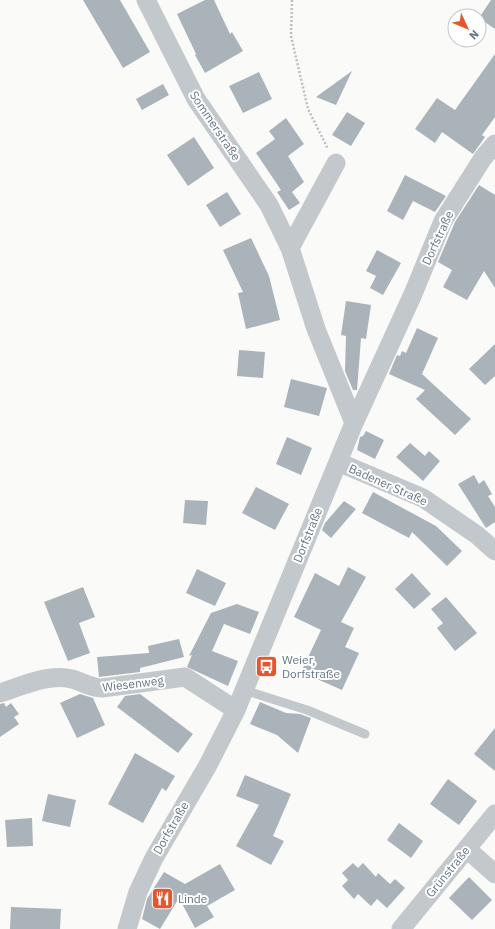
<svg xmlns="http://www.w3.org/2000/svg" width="495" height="929" font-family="'IBM Plex Sans',sans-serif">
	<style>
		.building { fill: #aab3b9 }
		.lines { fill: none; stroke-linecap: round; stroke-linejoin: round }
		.path { stroke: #bbbfc2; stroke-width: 2.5; stroke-dasharray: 2 2; stroke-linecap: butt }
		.lane { stroke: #c3c8cc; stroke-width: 9 }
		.street { stroke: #c3c8cc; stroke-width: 19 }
		.labels { text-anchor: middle; stroke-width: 4; stroke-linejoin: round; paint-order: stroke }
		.street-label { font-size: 12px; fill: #657683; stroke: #fff }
		.poi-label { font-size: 12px; fill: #657683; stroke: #fff; text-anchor: start }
	</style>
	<rect width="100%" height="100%" fill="#fafaf8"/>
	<!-- building -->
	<path class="building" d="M83,0h37l30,52 -27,16z
		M205,0h9l16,34 2,-2 11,19 -38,22 -10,-18 1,-1 -19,-40z
		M491,0h4v29l-16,-11z
		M495,54v63l-13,18 3,2 -12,17 -31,-22 -7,11 -20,-14 22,-31 18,12z
		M352,71l-16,34 -20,-8z
		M259,72l13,27 -29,14 -14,-27z
		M163,84l6,11 -27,15 -6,-11z
		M347,112l18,11 -14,23 -19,-11z
		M286,118l18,26 -16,12 16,26 -12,10 8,11 -11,7 -12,-18 4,-2 -25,-37 19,-14 -6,-8z
		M194,137l20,31 -26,18 -21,-31z
		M405,175l41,21 -11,16 -22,-11 -10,19 -16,-9z
		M479,185l16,10v93l-11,-17 -17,29 -24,-13 9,-17 -14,-8 17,-40z
		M227,192l14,22 -21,13 -14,-22z
		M251,238l18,38 11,44 -34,9 -8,-36 5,-1 -20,-42z
		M377,250l24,13 -18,32 -13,-7 6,-12 -10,-5z
		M346,301l25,4 -5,34 -5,-1 -4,52h-4l-8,-19 1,-35 -5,-1z
		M417,328l21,10 -16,36 49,45 -16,16 -39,-36 9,-9 -36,-16 8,-19 3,1 2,-5 4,2z
		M495,344v32l-10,9 -16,-16z
		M239,350l26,2 -2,26 -26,-2z
		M291,379l36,9 -8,28 -35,-9z
		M366,431l18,9 -9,19 -18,-9 3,-13 3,-1z
		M287,437l25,11 -11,27 -25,-11z
		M410,443l15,13 4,-5 11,10 -17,20 -27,-24z
		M474,475l5,9 5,-4 8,14 -4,2 7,11v15l-9,6 -28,-44z
		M256,487l33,17 -14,26 -33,-17z
		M373,492l63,34 26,25 -15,15 -35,-34 -3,6 -47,-25z
		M185,500l23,1 -2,24 -23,-2z
		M344,501l12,8 -25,29 -9,-8 3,-7z
		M348,567l18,10 -25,45 13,6 -9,19 14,6 -17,37 -41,-18 20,-42 -27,-13 21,-44 24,13z
		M197,569l29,14 -11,23 -29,-13z
		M412,573l19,21 -17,15 -19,-20z
		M83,587l12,30 -16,6 11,30 -22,8 -24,-59z
		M446,597l31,36 -22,18 -18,-23 6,-5 -12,-14z
		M237,604l22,8 -9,22 -26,-10 -12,27 26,10 -10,25 -41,-19 5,-12 -3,1 22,-43z
		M179,639l5,18 -44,11v4l-41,5 -2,-20 52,-4 -1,-7z
		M80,694l13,4 12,27 -28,13 -17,-35z
		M140,694l53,40 -15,19 -61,-46 8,-11z
		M260,702l26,11 14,1 11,4 -13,35 -21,-18 -27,-11z
		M4,703l2,4 5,-4 8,11 -5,3 5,7 -19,13v-33z
		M495,728v43l-21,-17z
		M135,753l40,23 -9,15 -4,-3 -19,35 -35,-19z
		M245,775l46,19 -18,42 11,5 -13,24 -35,-19 23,-41 -23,-9z
		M448,779l29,22 -18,24 -29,-21z
		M48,794l28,6 -6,27 -28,-6z
		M32,818l1,28 -26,1 -2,-27z
		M399,823l24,18 -12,17 -24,-18z
		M353,863l5,5 5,-5 13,14 2,-4 12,11 5,-5 10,9 -18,20 -10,-9 -6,7 -13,-12 -4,5 -12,-13 6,-6 -6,-7z
		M220,864l15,26 -28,16 7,11 -19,11 -16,-30 -19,31 -18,-10 5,-20 17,-27 21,12z
		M469,877l23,23 -20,20 -23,-22z
		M11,907l50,2 -1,20h-50z"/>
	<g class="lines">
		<!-- path -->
		<path class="path" d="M292,0l-1,36 17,73 20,40"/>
		<!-- lane -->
		<path class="lane" d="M244,690l63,20 58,24"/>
		<!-- street -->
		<path class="street" d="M146,0l50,99 73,106 21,43 26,81 38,94
			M290,248l46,-85
			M338,462l85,36 54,37 18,16
			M0,693c22,-7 49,-20 72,-14 11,3 18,9 30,9l83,-11 51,33
			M467,849l28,25
			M127,929l11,-37 16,-34 54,-93 28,-55 118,-287 59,-129 30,-73 40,-63 12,-14
			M401,929l94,-115"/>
	</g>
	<!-- icons -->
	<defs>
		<symbol id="bus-square" viewBox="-11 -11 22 22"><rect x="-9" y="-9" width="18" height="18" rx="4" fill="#e4572e" stroke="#fff"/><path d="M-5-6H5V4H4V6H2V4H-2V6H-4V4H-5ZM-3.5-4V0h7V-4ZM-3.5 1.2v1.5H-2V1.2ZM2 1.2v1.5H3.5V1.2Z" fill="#fff"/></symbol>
		<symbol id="restaurant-square" viewBox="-11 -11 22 22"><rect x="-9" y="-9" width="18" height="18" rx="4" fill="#e4572e" stroke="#fff"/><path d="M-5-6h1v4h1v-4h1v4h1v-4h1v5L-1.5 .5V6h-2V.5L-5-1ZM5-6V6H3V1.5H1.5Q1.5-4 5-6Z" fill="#fff"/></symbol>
	</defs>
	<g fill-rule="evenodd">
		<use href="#bus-square" x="254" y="654" width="25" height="25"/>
		<use href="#restaurant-square" x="150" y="886" width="25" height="25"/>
	</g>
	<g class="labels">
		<!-- street labels -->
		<g class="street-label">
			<text transform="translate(215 126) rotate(56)" y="4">Sommerstraße</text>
			<text transform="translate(438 238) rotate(-65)" y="4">Dorfstraße</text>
			<text transform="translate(388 485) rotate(24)" y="4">Badener Straße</text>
			<text transform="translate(308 535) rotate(-68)" y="4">Dorfstraße</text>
			<text transform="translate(133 684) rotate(-7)" y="4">Wiesenweg</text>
			<text transform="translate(171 828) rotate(-60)" y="4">Dorfstraße</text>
			<text transform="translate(448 872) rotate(-51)" y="4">Grünstraße</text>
		</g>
		<!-- poi labels -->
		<g class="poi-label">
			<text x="282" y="664">Weier,<tspan x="282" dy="14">Dorfstraße</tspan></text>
			<text x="178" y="903">Linde</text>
		</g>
	</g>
	<!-- north arrow -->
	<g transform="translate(467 28) rotate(134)"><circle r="19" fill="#ffffff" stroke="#c1c8cd"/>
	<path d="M0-3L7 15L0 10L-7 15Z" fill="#e4572e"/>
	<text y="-6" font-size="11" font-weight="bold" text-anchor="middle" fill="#657683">N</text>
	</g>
</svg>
